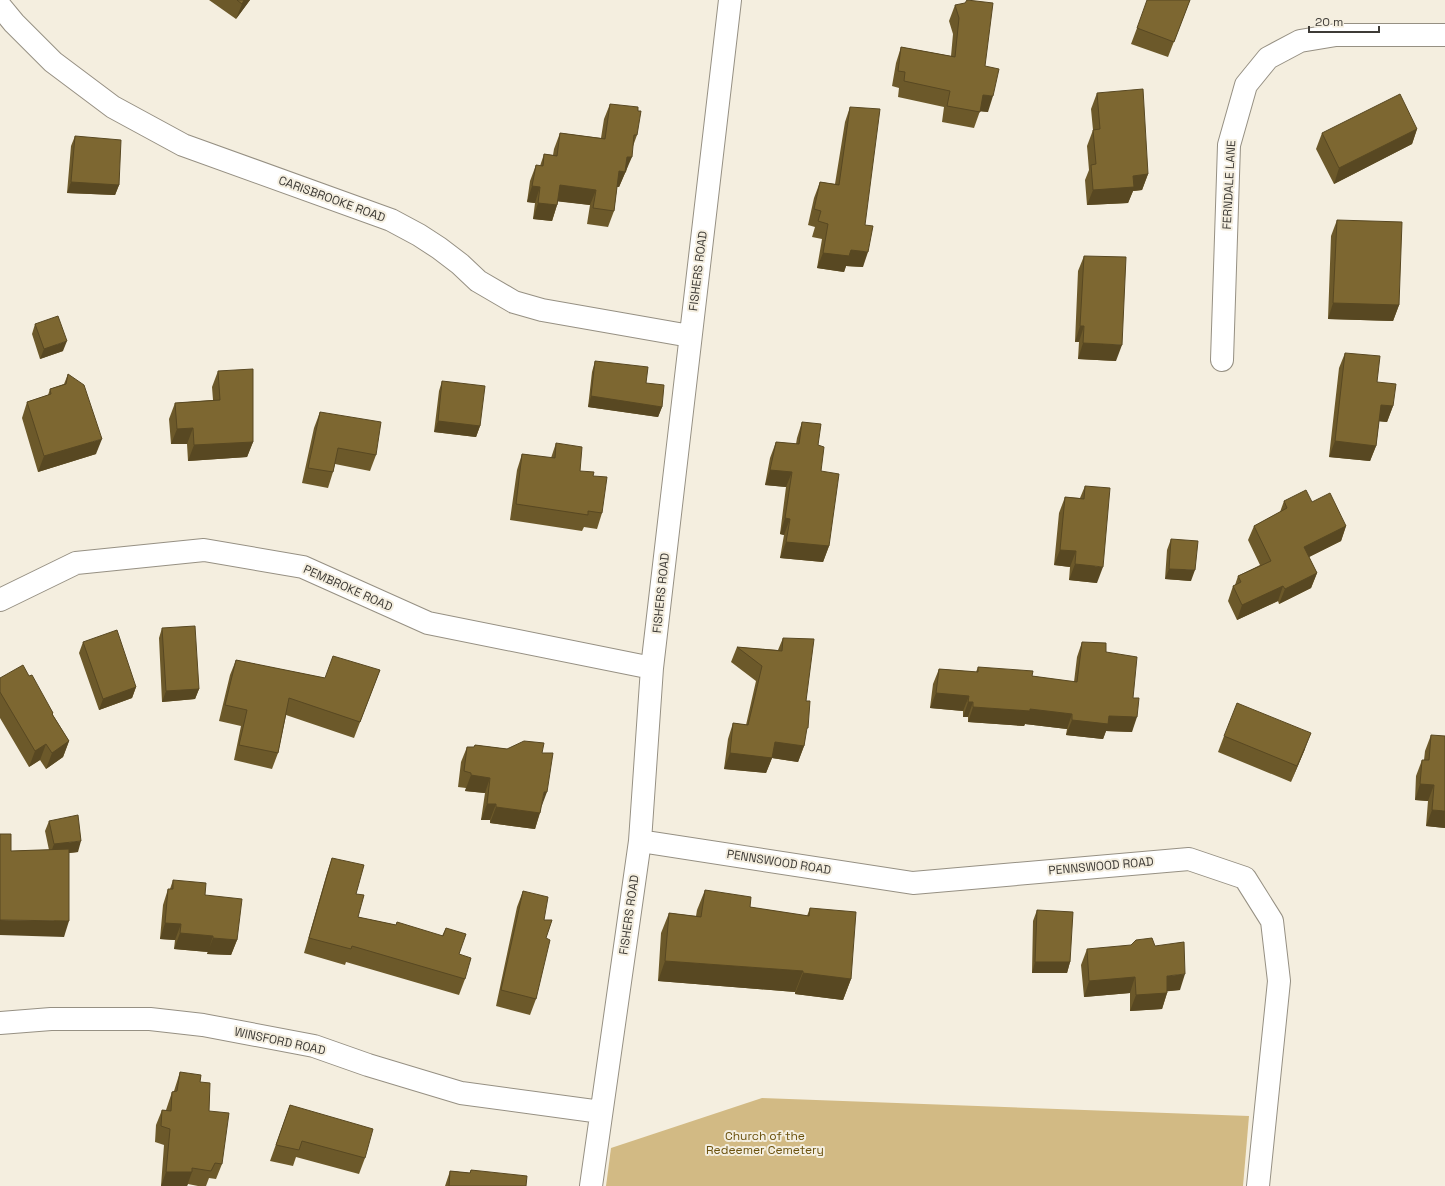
<svg xmlns="http://www.w3.org/2000/svg" width="1445" height="1186" font-family="'Space Grotesk',sans-serif">
	<style>
		.green { fill: #d2ba84 }
		.lines { fill: none; stroke-linecap: round; stroke-linejoin: round }
		.street-casing { stroke: #969083; stroke-width: 24 }
		.street { stroke: #fff; stroke-width: 22 }
		.wall { fill: #6c592a }
		.shaded-wall { fill: #584822 }
		.building { fill: #7d6731; stroke: #584822 }
		.labels { text-anchor: middle; stroke-width: 4; stroke-linejoin: round; paint-order: stroke }
		.street-label { font-size: 12px; fill: #3e3b36; stroke: #f4eedf }
		.park-label { font-size: 12px; fill: #6a510d; stroke: #f4eedf }
	</style>
	<rect width="100%" height="100%" fill="#f4eedf"/>
	<!-- green -->
	<path class="green" d="M762,1098l487,18 -6,70h-637l5,-38z"/>
	<g class="lines">
		<defs>
			<path id="street" d="M0,6l14,17 39,39 60,45 70,38 208,75 28,15 20,13 21,16 18,17 36,21 28,8 148,26
				M1222,360l7,-215 17,-60 22,-27 32,-17 36,-6h109
				M0,600l76,-37 128,-13 99,17 125,56 224,45
				M640,841l273,42 276,-24 56,19 27,43 7,60 -21,205
				M0,1023l51,-4h99l53,6 111,21 54,19 93,28 140,19
				M591,1186l49,-345 12,-173 78,-668"/>
		</defs>
		<!-- street casing -->
		<use href="#street" class="street-casing"/>
		<!-- street -->
		<use href="#street" class="street"/>
	</g>
	<!-- wall -->
	<path class="wall" d="M209,0h41l-14,19z
		M1190,0l-22,57 -37,-13 6,-16z
		M955,5l30,61 3,46 -8,-1 -6,17 -32,-6 2,-15 -46,-10 1,-9 -7,-2 4,-23 5,-16 50,9 2,-22 -4,-13z
		M1097,93l51,81 -6,16 -9,1 -5,12 -41,2 -2,-25 4,-10 -2,-24 6,-16 -2,-21z
		M610,104l28,7 -1,24 -5,14 -6,23 -1,1 -6,14h-2l-3,24 -6,16 -21,-3 3,-19 -32,-4 -1,4 -5,16 -19,-2 2,-16 -8,-1 3,-21 6,-16 4,1 4,-12 9,1 1,-6 6,-16 41,5 3,-19z
		M850,107l15,118 -2,42 -17,-1 -2,6 -27,-4 5,-29 -10,-2 3,-10 -7,-2 6,-27 6,-16 15,2 10,-62z
		M1417,129l-5,15 -78,40 -18,-35 6,-16z
		M75,136l44,49 -4,10 -48,-2 4,-47z
		M1337,220l62,85 -6,16 -65,-2 3,-83z
		M1084,256l32,105 -38,-2 1,-17h-4l3,-71z
		M35,324l28,27 -23,8 -8,-25z
		M1345,353l32,29 16,24 -6,16 -8,-1 -3,25 -6,15 -41,-4 10,-89z
		M595,361l51,22 16,24 -4,10 -70,-10 4,-35z
		M218,371l35,71 -6,15 -59,4 -1,-17h-16l-2,-25 6,-16 38,-3 -1,-13z
		M68,374l28,80 -58,18 -16,-54 5,-16 21,-7 2,-6 14,-5z
		M442,381l38,45 -4,11 -42,-5 5,-41z
		M320,412l56,43 -6,16 -35,-7 -2,8 -5,16 -26,-5 12,-55z
		M802,422l16,23 11,101 -6,16 -43,-4 4,-23 -4,-1 6,-47 -21,-2 5,-27 6,-16 20,2 1,-6z
		M556,443l24,28 13,5 9,37 -5,16 -13,-2 -2,4 -72,-11 7,-50 5,-16 29,4z
		M1085,486l12,97 -28,-3 1,-13 -16,-2 5,-52 6,-16 15,1z
		M1284,501l28,1 34,24 -5,15 -32,16 8,16 -6,15 -32,16 -1,-3 -41,19 -9,-19 5,-15 2,-1 3,-9 22,-11 -12,-25 6,-14 26,-14z
		M1171,539l20,42 -26,-2 2,-29z
		M162,628l37,61 -4,10 -33,3 -3,-64z
		M783,638l23,63 -1,35 -1,10 -6,16 -26,-4 -6,15 -42,-4 4,-30 5,-16 13,2 10,-44 -25,-19 6,-15 41,3z
		M83,642l53,45 -4,11 -33,12 -20,-57z
		M1082,642l24,10 27,46 -1,34 -26,-1 -3,8 -37,-4 1,-6 -42,-5 -1,2 -56,-4v-5h-5v-6l-33,-3 3,-24 6,-15 37,3 2,-5 54,9 42,6 3,-25z
		M236,660l89,18 55,-8 -26,68 -68,-23 -8,38 -6,16 -38,-9 7,-34 -22,-5 11,-46z
		M29,676l24,37v2l16,26 -6,16 -17,12 -6,-9 -11,7 -29,-49v-40z
		M1431,735l14,93 -19,-2 2,-25 -13,-1 1,-24 6,-16h2l1,-9z
		M1224,736l81,13 -14,33 -73,-30z
		M475,745l67,8 -1,55 -6,21 -45,-6v-3h-9l4,-27 -20,-2 1,-3 -8,-1 3,-25 6,-15h7z
		M49,821l29,31 -9,1 -5,84 -53,-86 38,-1 -4,-19z
		M332,858l24,36 2,23 38,8 46,11 4,-8 13,26 6,25 -6,16 -113,-33 -1,3 -41,-12 23,-80z
		M173,880l32,15 32,45 -6,15 -24,-1 1,-2 -34,-3 1,-9 -15,-1 3,-34 5,-16h2z
		M705,890l45,17 57,9 3,-8 41,71 -8,21 -48,-6v-2l-137,-11 3,-48 8,-20 27,3 1,-6z
		M523,891l21,29 2,18 -10,61 -6,16 -34,-9 21,-99z
		M1037,910l33,52 -3,11h-35l1,-52z
		M1087,949l93,41 -13,1v2l-5,16 -32,2v-18l-46,4 -3,-32z
		M180,1072l20,10 9,29 13,53 -6,15 -7,-1 -3,8h-8l-10,-2 -1,2h-26l3,-41 -9,-3 1,-17 6,-15h4l6,-18 2,-1z
		M290,1105l75,53 -6,16 -63,-17 -3,9 -23,-5z
		M471,1170l55,16h-81l5,-15 20,2z"/>
	<!-- shaded-wall -->
	<path class="shaded-wall" d="M244,0h6l-14,19 6,-15z
		M983,95l10,1 -5,16 -11,-1z
		M1417,129l-5,15 -78,40 5,-16z
		M627,157h5l-13,30h-5l5,-16z
		M1148,174l-6,16 -9,1 -5,12 -41,2 6,-15 40,-14z
		M71,182l48,3 -4,10 -48,-2z
		M560,185l36,5 -6,15 -36,-4z
		M532,186l8,1 -5,16 -8,-1z
		M538,203l19,2 -5,16 -19,-2z
		M851,250l17,2 -5,15 -17,-1 -2,6 -27,-4 6,-15z
		M1333,303l66,2 -6,16 -65,-2z
		M1080,326h4l-5,16h-4z
		M67,341l-4,10 -23,8 4,-10z
		M1083,343l39,2 -6,16 -38,-2z
		M591,396l71,11 -4,10 -70,-10z
		M1381,405l12,1 -6,16 -12,-1z
		M438,421l42,5 -4,11 -42,-5z
		M193,428l-6,16h-16l6,-15z
		M102,439l-6,15 -58,18 6,-16z
		M1335,441l41,5 -6,15 -41,-4z
		M253,442l-6,15 -59,4 6,-16z
		M770,470l22,2 -6,15 -21,-2z
		M785,518l5,1 -6,16 -4,-1z
		M1346,526l-5,15 -42,21 5,-15z
		M786,542l43,4 -6,16 -43,-4z
		M1060,550l16,1 -6,16 -16,-2z
		M1075,564l28,3 -6,16 -28,-3z
		M1169,569l26,1 -4,11 -26,-2z
		M1317,573l-6,15 -32,16 6,-15z
		M1283,586l-5,15 -41,19 5,-15z
		M136,687l-4,11 -33,12 4,-11z
		M199,689l-4,10 -33,3 4,-11z
		M936,693l33,3 -6,15 -33,-3z
		M968,702h5l-5,15h-5z
		M973,707l57,2 42,5 -5,15 -42,-5 -1,2 -56,-4z
		M1109,716l28,1 -5,15 -26,-1 -3,8 -37,-4 6,-15z
		M1311,733l-6,16 -14,33 6,-16z
		M69,741l-6,16 -17,12 6,-16z
		M775,742l29,4 -6,16 -26,-4 -6,15 -42,-4 6,-16z
		M46,744l-6,16 -11,7 6,-16z
		M471,775l19,3 -5,15 -20,-2z
		M1420,784l14,1 -6,16 -13,-1z
		M544,792h3l-6,16z
		M487,804h9l-6,16h-9z
		M496,807l44,6 -5,16 -45,-6z
		M1432,810l13,1v17l-19,-2z
		M81,841l-3,11 -28,3 4,-11z
		M0,920l69,1 -5,16 -64,-2z
		M165,923l16,1 -6,16 -15,-1z
		M180,933l33,3 -5,16 -34,-3z
		M213,938l24,2 -6,15 -24,-1z
		M665,961l138,10 -8,21 -137,-11z
		M1035,962h35l-3,11h-35z
		M803,973l48,6 -8,21 -48,-6z
		M1185,974l-5,16 -19,2 6,-16z
		M1135,977l-5,16 -46,4 5,-16z
		M1167,993l-5,16 -32,2 6,-16z
		M166,1172h26l-5,14h-26z"/>
	<!-- building -->
	<path class="building" d="M237,0h7l-2,4z
		M967,0l26,3 -8,63 14,3 -6,27 -10,-1 -3,17 -33,-6 3,-15 -46,-10 1,-9 -7,-1 3,-24 54,10 4,-39 -4,-13 10,-2z
		M1147,0h43l-16,42 -37,-14z
		M1143,89l5,85 -15,2 1,11 -41,3 -2,-25 5,-1 -3,-34 7,-1 -3,-36z
		M1400,94l17,35 -78,39 -17,-35z
		M610,104l28,3v4h3l-4,24h-3l-2,22h-5l-2,15 -6,-1 -5,40 -21,-3 3,-18 -36,-5 -3,20 -19,-2 2,-16 -8,-1 4,-21 7,1 1,-12 13,2 3,-23 45,6z
		M850,107l30,2 -15,116 8,1 -5,26 -17,-2 -2,6 -26,-3 5,-29 -10,-3 3,-10 -7,-2 6,-27 19,3z
		M75,136l46,4 -2,45 -48,-3z
		M1337,220l65,2 -3,83 -66,-2z
		M1084,256l42,1 -4,88 -39,-2 1,-17h-4z
		M58,316l9,25 -23,8 -9,-25z
		M1345,353l35,3 -3,26 19,2 -3,22 -12,-1 -5,41 -41,-5z
		M595,361l53,6 -2,16 18,2 -2,22 -71,-11z
		M253,369v73l-59,3 -1,-17 -16,1 -2,-26 45,-3 -2,-29z
		M68,374l16,11 18,54 -58,17 -17,-54 24,-8 -1,-5 16,-5z
		M442,381l43,5 -5,40 -42,-5z
		M320,412l61,10 -5,33 -38,-7 -5,24 -25,-4z
		M802,422l19,2 -3,21 6,2 -3,24 18,3 -10,72 -43,-4 4,-23 -5,-1 7,-46 -22,-2 6,-28 23,2z
		M556,443l26,4 -2,24 14,1 -1,4 14,1 -5,36 -14,-2v4l-72,-11 6,-50 33,4z
		M1085,486l25,2 -7,79 -28,-3 1,-13 -16,-1 5,-53 19,2z
		M1306,490l6,12 18,-9 16,33 -42,21 13,26 -32,16 -2,-3 -41,19 -9,-19 8,-4 -3,-6 33,-15 -17,-35 33,-18 -3,-7z
		M1171,539l27,2 -3,29 -26,-1z
		M195,626l4,63 -33,2 -4,-63z
		M117,630l19,57 -33,12 -20,-57z
		M783,638l31,1 -8,62h4l-2,27h-1l-3,18 -29,-4 -3,16 -42,-5 3,-30 15,2 14,-59 -25,-19 45,4z
		M1082,642l24,1v9l31,5 -4,41h6l-2,19 -28,-1 -1,8 -36,-4v-6l-42,-5v2l-57,-4v-5h-5l1,-6 -33,-3 3,-24 39,3v-5l55,4 -1,5 45,6z
		M333,656l47,14 -20,52 -71,-24 -11,55 -39,-8 8,-35 -22,-5 11,-45 89,18z
		M23,665l6,11 3,-1 21,38 -1,1 17,27 -17,12 -6,-9 -11,7 -35,-59v-14z
		M1237,703l74,30 -14,33 -73,-30z
		M1431,735l14,1v75l-13,-1 2,-25 -14,-1 2,-24h7z
		M524,741l20,2 -2,10h11l-6,39h-3l-4,21 -44,-6v-3h-9l3,-26 -19,-3v-2l-7,-2 3,-24h7l1,-2 32,4z
		M78,815l3,26 -27,3 -5,-23z
		M0,834h11v17l58,-2v72l-69,-1z
		M332,858l32,7 -8,29 8,1 -6,22 38,8 1,-3 46,14 3,-8 20,6 -7,20 12,4 -6,21 -113,-33 -1,3 -42,-11z
		M173,880l33,3 -1,12 37,4 -5,41 -24,-2v-2l-33,-3 1,-9 -16,-1 3,-34h5z
		M705,890l46,7 -1,10 59,9 1,-8 46,4 -5,67 -48,-6v-2l-138,-10 4,-48 32,4z
		M523,891l25,6 -4,23h8l-6,18 4,2 -14,59 -35,-9z
		M1037,910l36,2 -3,50h-35z
		M1152,938l3,8 29,-4 1,32 -18,2v17l-31,2 -1,-18 -46,4 -2,-32 44,-4 5,-5z
		M180,1072l21,3 -1,7 10,1 -1,28 20,2 -7,51 -7,-1 -4,8 -19,-3v4h-26l4,-43 -9,-3 1,-16 9,1 1,-19 5,-1z
		M290,1105l83,24 -8,29 -63,-17 -3,9 -23,-5z
		M471,1170l56,6 -1,10h-77l1,-15 20,2z"/>
	<g class="labels">
		<!-- street labels -->
		<g class="street-label">
			<text transform="translate(1229 185) rotate(-87)" y="4">FERNDALE LANE</text>
			<text transform="translate(332 199) rotate(20)" y="4">CARISBROOKE ROAD</text>
			<text transform="translate(698 271) rotate(-83)" y="4">FISHERS ROAD</text>
			<text transform="translate(348 588) rotate(24)" y="4">PEMBROKE ROAD</text>
			<text transform="translate(661 593) rotate(-84)" y="4">FISHERS ROAD</text>
			<text transform="translate(779 862) rotate(9)" y="4">PENNSWOOD ROAD</text>
			<text transform="translate(1101 866) rotate(-5)" y="4">PENNSWOOD ROAD</text>
			<text transform="translate(629 915) rotate(-82)" y="4">FISHERS ROAD</text>
			<text transform="translate(280 1041) rotate(12)" y="4">WINSFORD ROAD</text>
		</g>
		<!-- park labels -->
		<g class="park-label">
			<text x="765" y="1140">Church of the<tspan x="765" dy="14">Redeemer Cemetery</tspan></text>
		</g>
	</g>
	<!-- scale -->
	<path d="M1309 26v6h70v-6" fill="none" stroke="#3e3b36" stroke-width="2"/>
	<text x="1315" y="26" font-size="12" fill="#3e3b36" stroke="#f4eedf" stroke-width="3" paint-order="stroke">20 m</text>
</svg>
